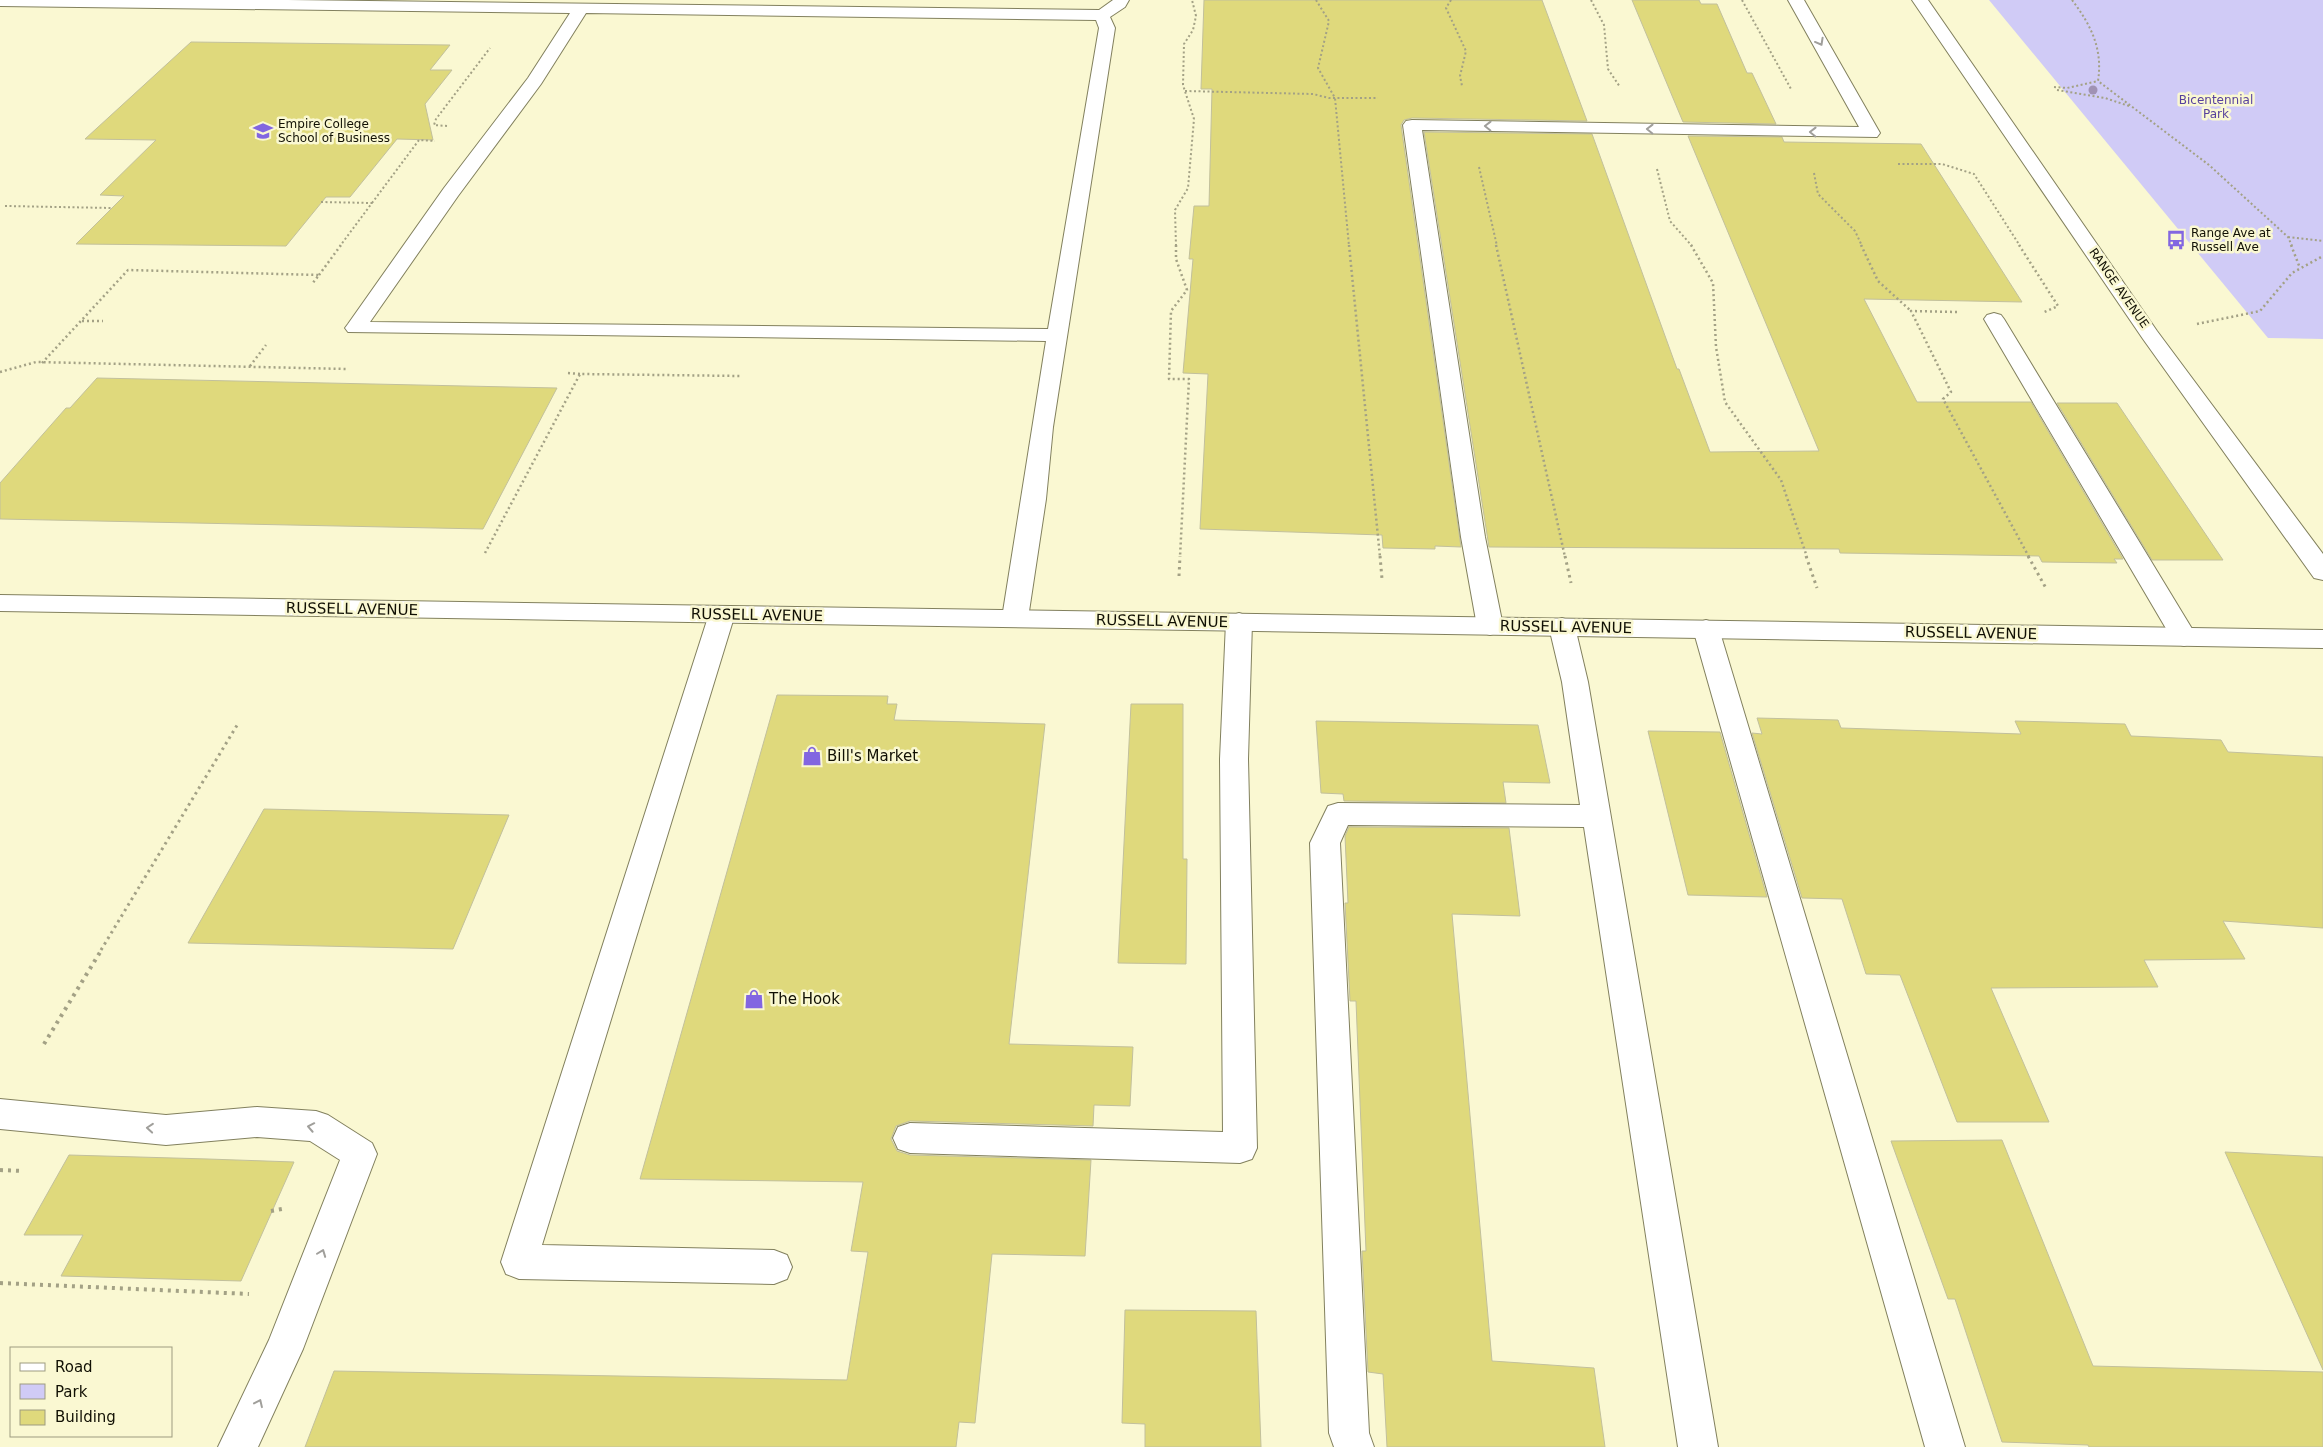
<svg xmlns="http://www.w3.org/2000/svg" width="2323" height="1447" font-family="'DejaVu Sans',sans-serif">
	<style>
		.green { fill: #d0cbf6 }
		.building { fill: #dfd97c; stroke: #c2c09c }
		.lines { fill: none; stroke-linecap: round; stroke-linejoin: round }
		.service-casing { stroke: #82805e; stroke-width: 2 }
		.minor-casing { stroke: #82805e; stroke-width: 2 }
		.tertiary-casing { stroke: #82805e; stroke-width: 2 }
		.path-far3 { stroke: #a3a185; stroke-width: 2; stroke-dasharray: 2 2.5; stroke-linecap: butt }
		.path-far2 { stroke: #a3a185; stroke-width: 2.5; stroke-dasharray: 2 3; stroke-linecap: butt }
		.path-far1 { stroke: #a3a185; stroke-width: 3; stroke-dasharray: 2.5 4; stroke-linecap: butt }
		.path { stroke: #a3a185; stroke-width: 4; stroke-dasharray: 3 5; stroke-linecap: butt }
		.service { fill: #fff; fill-rule: evenodd }
		.minor { fill: #fff; fill-rule: evenodd }
		.tertiary { fill: #fff; fill-rule: evenodd }
		.tree { fill: #a092b4 }
		.oneway { stroke: #a09f9b }
		.labels { text-anchor: middle; stroke-width: 5; stroke-linejoin: round; paint-order: stroke }
		.far-park-label { font-size: 12px; fill: #563f9c; stroke: #faf8d2 }
		.far-poi-label { font-size: 12px; fill: #111004; stroke: #faf8d2; text-anchor: start }
		.far-street-label { font-size: 12px; fill: #111004; stroke: #faf8d2 }
		.street-label { font-size: 15px; fill: #111004; stroke: #faf8d2 }
		.poi-label { font-size: 15px; fill: #111004; stroke: #faf8d2; text-anchor: start }
	</style>
	<rect width="100%" height="100%" fill="#faf8d2"/>
	<!-- green -->
	<path class="green" d="M1989,0h334v339l-55,-1z"/>
	<!-- building -->
	<path class="building" d="M1204,0h338l45,121 -175,-3 -8,2 -3,5 60,422 -26,-1v3l-52,-1 -1,-13 -182,-6 8,-155 -25,-1 10,-114h-4l5,-53h15l3,-117h-11z
		M1632,0h67l2,4h16l30,69h5l24,51 -93,-2z
		M191,42l259,3 -20,25h22l-27,34 8,36 -36,-1 -47,58h-24l-40,49 -210,-2 48,-48 -24,-1 56,-55 -71,-1z
		M1424,132l168,2 85,235h2l31,83 109,-1 -131,-315 94,1 2,5 137,2 101,158 -158,-3 53,103h114l92,157h-9l3,4 -75,-1 -3,-6 -199,-3 -1,-4 -350,-2z
		M97,378l460,10 -74,141 -483,-10v-36l66,-75h4z
		M2057,403h60l106,157h-71z
		M777,695l111,1 -1,8h10l-3,16 151,4 -36,320 124,3 -3,59 -36,-1 -1,21 -183,-5 -14,5 -5,13 6,12 13,4 181,5 -6,96 -93,-2 -17,169 -16,-1 -3,25h-651l29,-76 513,9 21,-128 -17,-1 12,-69 -223,-3z
		M1131,704h52v155h4l-1,105 -68,-1z
		M1757,718l81,2 3,8 180,6 -6,-13 110,3 6,12 90,4 7,12 95,5v171l-100,-7 22,38 -101,1 14,27 -167,1 58,134h-92l-57,-147 -34,-1 -24,-75 -40,-1 -50,-165 10,1z
		M1316,721l222,4 12,58 -47,-1 3,21 -162,-2 -1,-7 -22,-1z
		M1648,731l72,1 47,165 -79,-2z
		M264,809l245,6 -56,134 -265,-6z
		M1349,827l160,1 11,88 -68,-2 40,447 102,7 11,79h-218l-4,-73 -15,-2 -6,-121h4l-10,-250h-6l-5,-98h3l-3,-67z
		M2002,1140l91,226 230,6v75h-234l-1,-2 -86,-3 -47,-143h-7l-57,-158z
		M2225,1152l98,5v213z
		M69,1155l139,4 86,3 -53,119 -180,-5 22,-41h-59z
		M1125,1310l131,1 5,136h-116v-23l-23,-1z"/>
	<g class="lines">
		<defs>
			<path id="service" d="M0,0h288l811,10 14,-10h16l-4,7 -15,10 5,11 -62,399 -7,72 -18,119 -4,6 -9,3 -9,-3 -4,-6 44,-277 -698,-9 -3,-4 3,-4 96,-136 84,-110 42,-65 -570,-7zM586,13l510,7 3,8 -51,301 -678,-7 88,-126 83,-112z
				M1788,0h16l76,133 -3,4 -455,-7 63,407 18,89 -4,6 -9,3 -9,-3 -4,-6 -16,-89 -58,-412 3,-4 6,-1 447,7z
				M1994,313l7,2 3,4 193,318 -4,6 -9,3 -9,-3 -4,-6 -187,-318 3,-4z
				M722,606l9,2 4,6 -193,631 232,5 13,5 5,12 -5,12 -13,5 -255,-5 -13,-5 -5,-12 208,-648 4,-6z
				M1239,613l9,3 4,6 -4,137 9,389 -5,11 -12,4 -330,-10 -12,-4 -5,-11 5,-11 12,-4 313,9 -3,-373 6,-137 4,-6z
				M1562,618l9,3 4,6 13,55 130,765h-40l-94,-620 -236,-2 -8,18 29,590 5,14h-40l-5,-14 -19,-590 18,-37 10,-3 242,2 -18,-123 -13,-55 4,-6z
				M1706,620l9,3 4,6 246,818h-40l-232,-818 4,-6z
				M0,1099l166,16 91,-8 59,4 12,4 44,28 5,11 -74,195 -45,98h-40l51,-107 71,-180 -30,-19 -53,-4 -91,8 -166,-16z"/>
			<path id="minor" d="M0,595l2323,35v18l-2323,-37z"/>
			<path id="tertiary" d="M1912,0h16l229,331 166,223v26l-9,-2 -171,-239z"/>
		</defs>
		<!-- service casing -->
		<use href="#service" class="service-casing"/>
		<!-- minor casing -->
		<use href="#minor" class="minor-casing"/>
		<!-- tertiary casing -->
		<use href="#tertiary" class="tertiary-casing"/>
		<!-- path-far3 -->
		<path class="path-far3" d="M1316,0l13,21 -11,47 17,30 14,148
			M1451,0l-5,8 20,43 -6,25 2,10
			M1591,0l13,25 4,44 12,18
			M1742,0l49,89
			M2072,0c19,25 31,49 26,81l111,84 79,72 4,9
			M2054,87l13,1 31,-7
			M2057,90l48,8 24,8
			M1185,91l128,3 16,4h49
			M447,126l-13,-1 2,-6 54,-71
			M1898,164h44l32,10 46,72
			M1479,167l18,79
			M1657,169l13,52 22,25
			M1814,173l4,21 37,37 7,15
			M321,202l51,1 -32,43
			M372,203l47,-63 16,1
			M5,206l107,2
			M2288,237l35,4
			M1176,246l-1,-36 13,-22 6,-69 -11,-34 1,-41 9,-14 3,-14 -4,-16"/>
		<!-- path-far2 -->
		<path class="path-far2" d="M1176,245v14l11,31 -16,21 -2,68h20l-9,178
			M1349,245l31,312
			M1496,245l69,312
			M1691,245l22,38 3,64 9,55 56,78 26,77
			M1861,245l17,36 33,30
			M2019,245l39,61 -16,7
			M2291,245l9,23
			M319,275l22,-30
			M1957,312l-46,-1 40,81 -8,7 86,158
			M82,321h21
			M2197,324l63,-13 32,-38 31,-17
			M42,363l86,-93 191,5 -7,9
			M250,366l16,-21
			M0,372l36,-10 311,7
			M568,373l12,1
			M485,553l95,-179 160,2"/>
		<!-- path-far1 -->
		<path class="path-far1" d="M1380,556l2,23
			M1565,556l6,27
			M1806,556l11,32
			M2028,556l19,34
			M1179,576l1,-20
			M101,950l138,-228"/>
		<!-- path -->
		<path class="path" d="M44,1044l58,-95
			M0,1170l22,1
			M271,1211l11,-2
			M0,1283l249,11"/>
		<!-- service -->
		<use href="#service" class="service"/>
		<!-- minor -->
		<use href="#minor" class="minor"/>
		<!-- tertiary -->
		<use href="#tertiary" class="tertiary"/>
	</g>
	<!-- trees -->
	<circle class="tree" cx="2093" cy="90" r="4.5"/>
	<!-- one-way arrows -->
	<defs><path id="oneway-chevron" d="M-2-3.5L2.5 0L-2 3.5" fill="none" stroke-width="1.6" stroke-linecap="round" stroke-linejoin="round" transform="scale(1.25)"/></defs>
	<g class="oneway">
		<use href="#oneway-chevron" transform="translate(1820 42) rotate(61)"/>
		<use href="#oneway-chevron" transform="translate(1488 126) rotate(-179)"/>
		<use href="#oneway-chevron" transform="translate(1650 129) rotate(-179)"/>
		<use href="#oneway-chevron" transform="translate(1813 132) rotate(-179)"/>
		<use href="#oneway-chevron" transform="translate(311 1127) rotate(-169)"/>
		<use href="#oneway-chevron" transform="translate(150 1128) rotate(-175)"/>
		<use href="#oneway-chevron" transform="translate(322 1253) rotate(-69)"/>
		<use href="#oneway-chevron" transform="translate(259 1403) rotate(-65)"/>
	</g>
	<!-- icons -->
	<defs>
		<symbol id="school-bare" viewBox="-9 -9 18 18"><path d="M0-5L7-2L0 1L-7-2ZM-4 1L0 2.5L4 1V4Q0 6-4 4Z" fill="#8266e1" stroke="#faf8d2" stroke-width="2.5" paint-order="stroke"/></symbol>
		<symbol id="bus-bare" viewBox="-9 -9 18 18"><path d="M-5-6H5V4H4V6H2V4H-2V6H-4V4H-5ZM-3.5-4V0h7V-4ZM-3.5 1.2v1.5H-2V1.2ZM2 1.2v1.5H3.5V1.2Z" fill="#8266e1" stroke="#faf8d2" stroke-width="2.5" paint-order="stroke"/></symbol>
		<symbol id="shop-bare" viewBox="-9 -9 18 18"><path d="M-5-2.5h2.3a2.7 3.5 0 0 1 5.4 0H5L5.5 6h-11ZM-1.5-2.5h3a1.5 2.3 0 0 0-3 0Z" fill="#8266e1" stroke="#faf8d2" stroke-width="2.5" paint-order="stroke"/></symbol>
	</defs>
	<g fill-rule="evenodd">
		<use href="#school-bare" x="249" y="117" width="28" height="28"/>
		<use href="#bus-bare" x="2162" y="226" width="28" height="28"/>
		<use href="#shop-bare" x="798" y="742" width="28" height="28"/>
		<use href="#shop-bare" x="740" y="985" width="28" height="28"/>
	</g>
	<g class="labels">
		<!-- far-park labels -->
		<g class="far-park-label">
			<text x="2216" y="104">Bicentennial<tspan x="2216" dy="14">Park</tspan></text>
		</g>
		<!-- far-poi labels -->
		<g class="far-poi-label">
			<text x="278" y="128">Empire College<tspan x="278" dy="14">School of Business</tspan></text>
			<text x="2191" y="237">Range Ave at<tspan x="2191" dy="14">Russell Ave</tspan></text>
		</g>
		<!-- far-street labels -->
		<g class="far-street-label">
			<text transform="translate(2119 288) rotate(55)" y="4">RANGE AVENUE</text>
		</g>
		<!-- street labels -->
		<g class="street-label">
			<text transform="translate(352 609) rotate(1)" y="5">RUSSELL AVENUE</text>
			<text transform="translate(757 615) rotate(1)" y="5">RUSSELL AVENUE</text>
			<text transform="translate(1162 621) rotate(1)" y="5">RUSSELL AVENUE</text>
			<text transform="translate(1566 627) rotate(1)" y="5">RUSSELL AVENUE</text>
			<text transform="translate(1971 633) rotate(1)" y="5">RUSSELL AVENUE</text>
		</g>
		<!-- poi labels -->
		<g class="poi-label">
			<text x="827" y="761">Bill's Market</text>
			<text x="769" y="1004">The Hook</text>
		</g>
	</g>
	<!-- legend -->
	<rect x="10" y="1347" width="162" height="90" fill="#faf8d2" stroke="#9d9b80"/>
	<rect x="20" y="1363" width="25" height="8" fill="#ffffff" stroke="#9d9b80"/>
	<text x="55" y="1372" font-size="15" fill="#111004">Road</text>
	<rect x="20" y="1384" width="25" height="15" fill="#d0cbf6" stroke="#9d9b80"/>
	<text x="55" y="1397" font-size="15" fill="#111004">Park</text>
	<rect x="20" y="1410" width="25" height="15" fill="#dfd97c" stroke="#9d9b80"/>
	<text x="55" y="1422" font-size="15" fill="#111004">Building</text>
</svg>
